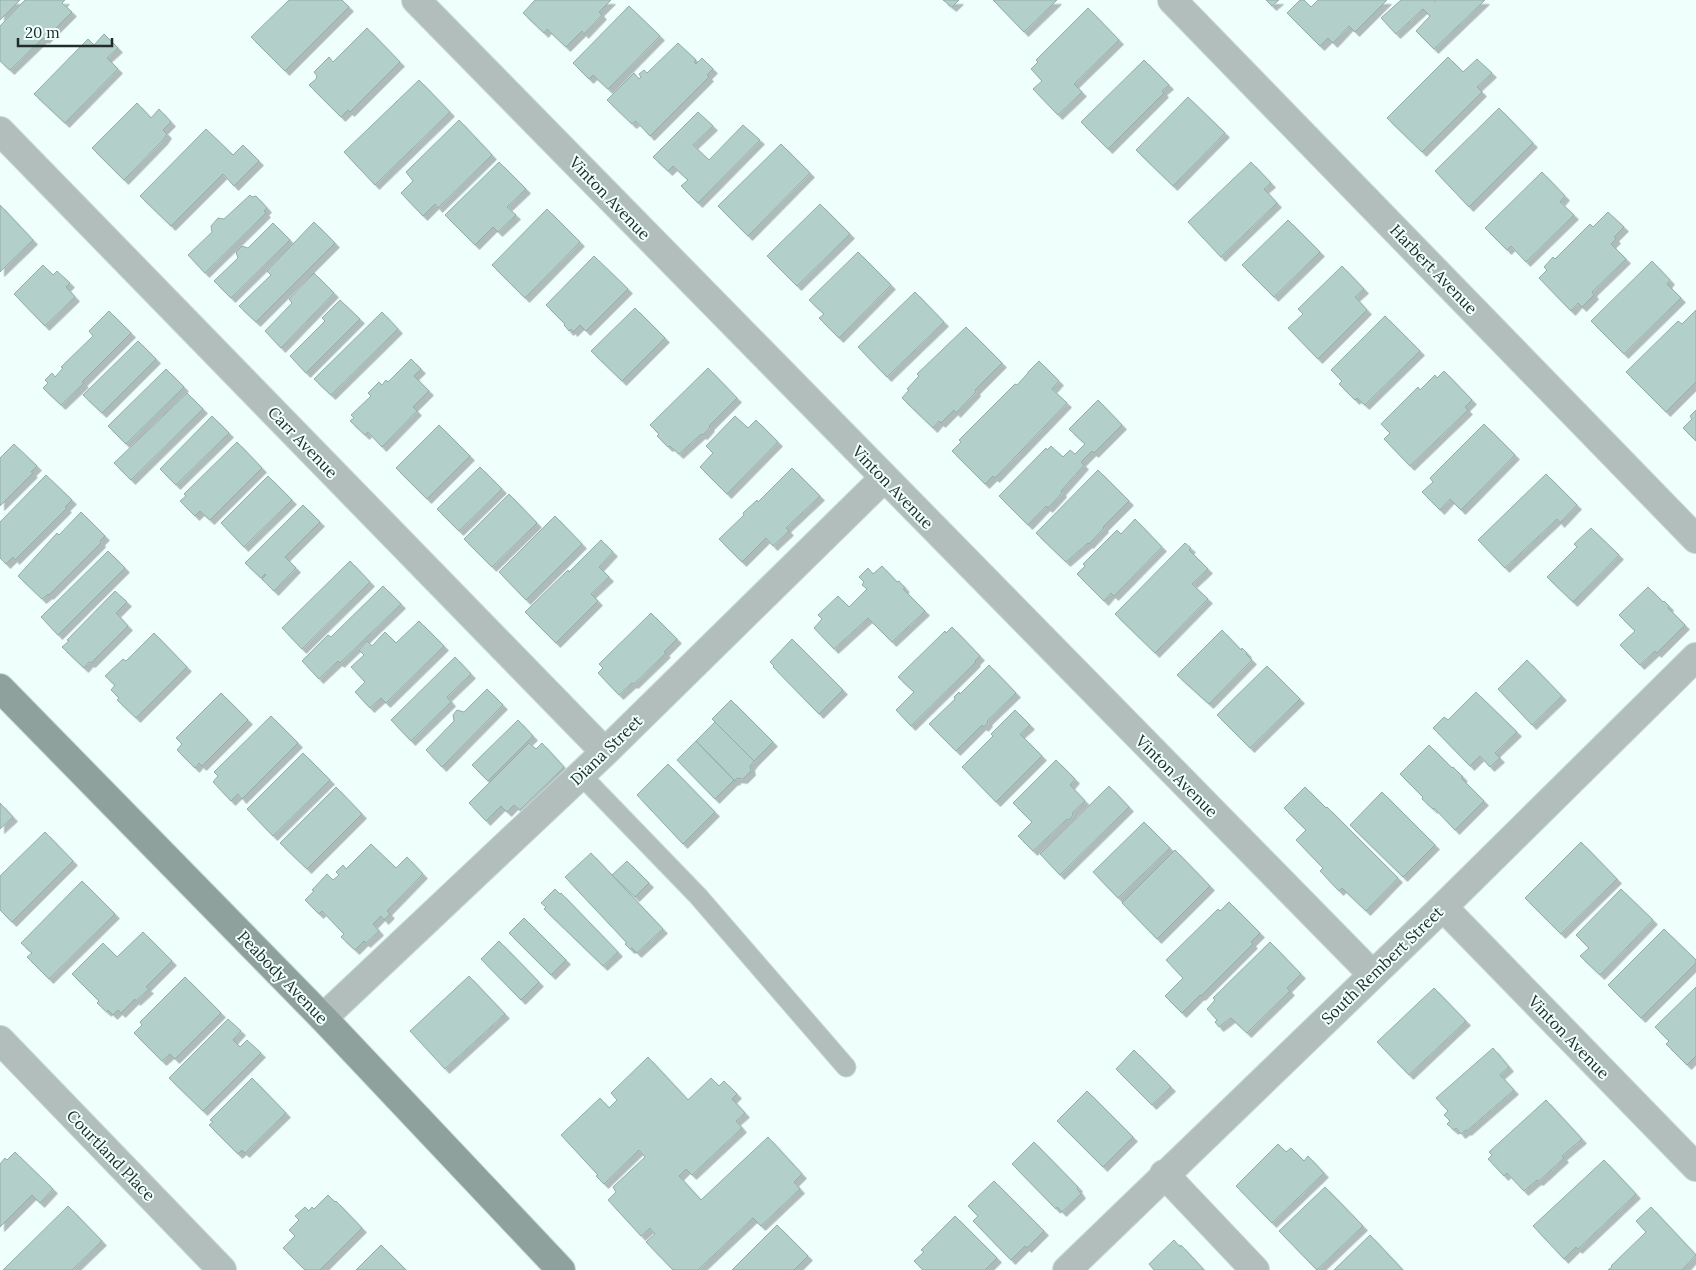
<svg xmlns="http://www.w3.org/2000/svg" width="1696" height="1270" font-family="Lora,serif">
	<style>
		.building { fill: #b3cfca; stroke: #93aea9; filter: url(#shadow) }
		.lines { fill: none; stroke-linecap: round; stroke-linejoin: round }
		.service-casing { stroke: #c9d9d6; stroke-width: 21 }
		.minor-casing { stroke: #c9d9d6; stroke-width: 30 }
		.secondary-casing { stroke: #c9d9d6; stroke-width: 30 }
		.service { stroke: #b2bebc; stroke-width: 19 }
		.minor { stroke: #b2bebc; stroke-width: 28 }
		.secondary { stroke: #8fa19d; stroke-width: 28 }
		.labels { text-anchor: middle; stroke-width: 4; stroke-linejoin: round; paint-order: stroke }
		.street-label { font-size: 16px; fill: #222d2b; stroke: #eefffc }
	</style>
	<defs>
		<filter id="shadow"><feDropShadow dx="4.5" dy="4.5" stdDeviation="0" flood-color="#0004"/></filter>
	</defs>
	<rect width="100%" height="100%" fill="#eefffc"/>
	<!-- building -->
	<path class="building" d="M0,0h20l-20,20z
		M25,0h40l-3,3 10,9 -27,27 -2,-1 -33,32 -10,-9v-35z
		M289,0h53l7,7 -64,64 -34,-34z
		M535,0h76l-12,12 3,3 -18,19 -2,-3 -16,16 -19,-18 -3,4 -21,-20z
		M943,0h16l-7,7z
		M993,0h64l-33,32z
		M1266,0h13l-7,6z
		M1300,0h4l7,7 7,-7h69l-32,32 -6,-6 -16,17 -5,-5 -8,8 -33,-33z
		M1401,0h33l1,2 1,-2h49l-51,49 -18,-18 14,-15 -7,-7 -27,25 -15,-16z
		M629,6l31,30 -52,53 -15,-14 -4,4 -16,-16z
		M1088,8l31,32 -45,44 8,8 -24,23 -25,-26 9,-8 -11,-12 7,-7 -2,-2z
		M367,28l33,34 -50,50 -2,-2 -7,7 -32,-32 7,-6 1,-3 -3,-4 15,-15 4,5z
		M104,34l14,14 -11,10 11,11 -53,54 -31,-29 54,-55 6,6z
		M678,43l18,17 -2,2 2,2 6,-6 11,11 -6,6 2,2 -59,59 -14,-15 -4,3 -25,-24 27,-27 5,6 2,-2 -2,-3 5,-4 3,3z
		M1448,57l15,15 14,-13 15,14 -15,14 5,5 -60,60 -35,-34z
		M1144,60l25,25 -7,6 2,2 -56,56 -27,-27z
		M419,80l31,32 -75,73 -31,-33z
		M1188,97l37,36 -52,53 -37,-36z
		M137,103l14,15 8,-9 12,13 -8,8 4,4 -4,6 -39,40 -32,-32z
		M1499,108l34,35 -64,64 -34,-36z
		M698,112l15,14 -20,19 16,15 34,-35 17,15 -62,63 -17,-17 7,-6 -15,-14 -5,5 -15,-14z
		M459,120l33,35 -54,53 -3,-4 -12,12 -22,-23 12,-12 -7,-9z
		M206,129l27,26 10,-10 16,16 -25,25 -11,-12 -52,52 -31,-30z
		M781,144l29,29 -62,63 -30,-30z
		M499,162l27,27 -19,18 9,8 -18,17 -5,-5 -18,18 -30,-30z
		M1251,162l20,21 -7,6 13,14 -56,54 -33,-35z
		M1542,172l23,24 -5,6 14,13 -48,47 -15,-16 -4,4 -22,-22z
		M250,195l2,2 4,-1 11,12 -3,3 2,2 -61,60 -17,-18 24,-23 -1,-6 7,-8 6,1z
		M820,204l30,30 -53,52 -30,-30z
		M0,205l33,35 -33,32z
		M547,209l33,33 -55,56 -33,-33z
		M1608,212l16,15 -10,10 2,2 -5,5 15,15 -34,33 2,3 -12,12 -4,-4 -7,8 -32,-33 8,-8 -3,-3 9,-10 2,2 35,-35 3,3z
		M1288,220l32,32 -46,45 -32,-32z
		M314,222l21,21 -79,79 -17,-16 32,-31 -4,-4z
		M273,223l17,17 -59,58 -17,-17 24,-23 -2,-6 6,-6 6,2z
		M858,252l33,33 -52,53 -20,-20 5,-4 -15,-14z
		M594,256l34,33 -42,42 -6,-6 -7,7 -2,-3 -2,2 -5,-6 1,-1 -19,-19z
		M1652,261l18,19 -3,4 14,14 -57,56 -33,-33z
		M43,265l10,10 4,-4 13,12 -4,4 9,10 -30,29 -31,-32z
		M1342,266l22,23 -9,8 12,13 -49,49 -30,-31 15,-14 -5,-5z
		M314,273l20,20 -53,55 -16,-17 27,-28 -3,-4z
		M915,292l29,30 -57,55 -29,-30z
		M340,300l20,19 -54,54 -16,-17 35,-35 -3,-3z
		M635,308l30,30 -43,43 -31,-30z
		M1696,310v72l-30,30 -40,-40 52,-51 4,3z
		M109,311l22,22 -49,49 2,1 -23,22 -18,-17 5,-5 -3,-3 7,-7 3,4 8,-9 -2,-1 32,-31 -4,-5z
		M382,312l16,17 -67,66 -17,-16z
		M1385,316l35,35 -55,54 -8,-7 -2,2 -16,-16 3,-3 -11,-11z
		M966,327l36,36 -27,27 1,2 -20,21 -2,-3 -13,13 -2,-2 -6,7 -31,-30 7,-8 -2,-1 12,-13 -2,-2z
		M138,341l18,18 -54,54 -19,-18z
		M411,359l10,10 -7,7 15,15 -16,16 4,4 -35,36 -14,-15 -3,3 -15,-14 4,-3 -3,-3 20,-19 -3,-3 11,-11 3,3 4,-5 2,2z
		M1039,361l20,20 -7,8 15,14 -72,75 -2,-2 -8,8 -33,-33 9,-9 -2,-2 56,-56 2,1 11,-12v-1z
		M708,368l29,30 -28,28 1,1 -7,8 -2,-1 -22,20 -9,-8 -2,1 -11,-11 2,-2 -9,-9z
		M166,369l18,18 -58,57 -18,-18z
		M1444,371l28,29 -7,7 3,3 -58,56 -26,-27 6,-6 -9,-9 37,-37 2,3 15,-15 2,3z
		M187,393l16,16 -72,71 -17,-17z
		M1098,400l24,25 -28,28 -2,-2 -11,11 3,3 -23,26 1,2 -14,15 -2,-2 -18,19 -29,-29 47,-48 1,2 4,-4 12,11 7,-7 5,4 10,-10 -16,-15z
		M1696,410v31l-13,-13 9,-9 -2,-3z
		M212,416l17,17 -53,52 -16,-16z
		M735,416l13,12 8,-8 22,22 -51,52 -27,-27 13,-14 -7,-7z
		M1484,424l31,31 -54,55 -11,-11 -10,11 -18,-18 11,-10 -3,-4z
		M439,425l31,31 -43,43 -31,-31z
		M237,442l25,26 -52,52 -10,-9 -5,5 -15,-15 6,-5 -2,-2z
		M14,444l23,22 -6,6 2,1 -33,33v-48z
		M480,467l22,22 -43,42 -22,-22z
		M792,468l28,28 -34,32 3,3 -16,15 -7,-8 -24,24 -23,-23 25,-24 -1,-2 14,-13 1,2z
		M1098,470l31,31 -26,26 1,1 -15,16 -1,-1 -22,19 -30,-29z
		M1546,474l31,31 -17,18 -3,-4 -52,49 -27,-28z
		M46,475l26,25 -7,7 2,1 -52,52 -2,-3 -7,7 -6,-6v-36z
		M268,476l24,24 -48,47 -23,-24z
		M509,494l28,29 -45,44 -28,-28z
		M303,505l17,17 -35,35 11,11 -22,23 -12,-12 4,-4 -1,-1 -4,4 -16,-15z
		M81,512l24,24 -5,5 1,2 -52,52 -1,-1 -6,5 -24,-23 39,-43 2,2z
		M555,516l27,28 -56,56 -27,-28z
		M1135,519l27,28 -48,49 -3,-3 -7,8 -27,-27 8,-8 -2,-2 34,-34 4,4z
		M1591,528l28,27 -46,47 -26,-25 30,-30 -3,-3z
		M601,540l12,12 -14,15 10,10 -18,17 7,7 -42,42 -31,-31 43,-42 1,2z
		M1185,543l6,5 -2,2 19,19 -16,15 16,15 -53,54 -40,-39z
		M108,551l17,17 -67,67 -17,-18z
		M350,561l20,21 -68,67 -20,-21z
		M882,566l15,16 2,-1 6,7 -2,1 22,22 -33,31 -24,-24 -34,31 -20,-21 8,-9 -4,-4 20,-19 11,11 18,-18 -5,-4 2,-3 -5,-5 9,-9 5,6z
		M383,586l18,18 -61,59 -2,-2 -19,18 -17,-18 26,-26 3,2z
		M1648,587l15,15 1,-1 5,5 -1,2 17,17 -28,28 -2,-2 -15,14 -20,-20 15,-14 -16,-16z
		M115,591l12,11 -11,11 12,13 -37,37 -2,-1 -5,6 -22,-21 7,-6 -2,-1z
		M651,613l26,26 -13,13 2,1 -32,31 -2,-1 -13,12 -21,-22 5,-5 -4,-4z
		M419,621l25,25 -58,57 -5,-5 -11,10 -15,-16 10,-10 -14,-15 13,-12 -5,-5 8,-9 5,5 13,-14 11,11z
		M952,627l28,29 -5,5 1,1 -65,64 -15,-16 18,-18 -16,-15 47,-46 1,2z
		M1222,630l19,20 1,-2 5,5 -1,1 6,6 -43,44 -32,-29z
		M154,633l33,34 -51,51 -19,-18 2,-2 -8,-8 4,-5 -10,-9 18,-17 3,2z
		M792,639l51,51 -24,24 -46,-47 1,-1 -4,-4z
		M455,657l16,17 -24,23 4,5 -40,39 -20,-21z
		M1527,660l35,36 -30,29 -34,-36z
		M989,665l27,28 -29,28 1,1 -4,5 -2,-2 -26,26 -27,-27 26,-25 -1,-2 5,-5 1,2z
		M1267,666l33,33 -50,49 -33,-33z
		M487,689l16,16 -61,62 -16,-17 28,-29 -1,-6 4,-5 7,2z
		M1476,692l41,40 -22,21 5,5 -10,9 -10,-11 -10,10 -37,-38 11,-11 4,3z
		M221,693l27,27 -46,46 -3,-3 -4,5 -18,-18 5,-6 -6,-6z
		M731,700l42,42 -19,19 -42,-42z
		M1015,710l15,15 -10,9 22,22 -46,46 -34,-35 31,-31 -2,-2z
		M271,716l27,27 -56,56 -4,-5 -7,7 -18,-19 5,-6 -4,-4z
		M518,720l15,16 -45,45 -16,-16z
		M715,722l39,39 -4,5 1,5 -8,8 -6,-1 -2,3 -39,-40z
		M696,741l38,39 -19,19 -38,-39z
		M529,743l7,6 6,-6 22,24 -44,43 -6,-5 -7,7 -6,-6 -15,15 -17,-18z
		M1429,745l23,23 1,-1 10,10 -2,1 23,23 -29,29 -21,-22 -1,1 -11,-10 1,-2 -23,-23z
		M303,753l27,27 -57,56 -26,-27z
		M1056,760l19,19 -5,6 15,16 -13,12 1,2 -4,5 -2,-1 -34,32 -15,-15 14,-14 -19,-19z
		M668,764l47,48 -32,32 -46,-49z
		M1109,786l20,21 -69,68 -20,-21z
		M336,787l26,27 -55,55 -27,-26z
		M1305,787l21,21 1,-1 71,71 -32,33 -24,-23 -3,3 -19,-20 3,-3 -27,-28 10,-10 -22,-22z
		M1382,792l53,53 -32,32 -53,-52z
		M0,803l13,14 -13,12z
		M1144,822l26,26 -52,50 -25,-26z
		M45,832l28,29 -61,61 -12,-12v-34z
		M1581,842l36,37 -56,55 -36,-36z
		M371,844l25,24 11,-11 16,17 -36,37 3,3 -6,6 -3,-4 -8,8 6,7 -13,12 -2,-2 -9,9 -14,-13 3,-3 -22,-23 -3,3 -14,-14 9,-9 -2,-1 15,-16 6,6 6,-5 -3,-3 7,-7 3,4z
		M1175,850l35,36 -53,53 -35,-36z
		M591,853l72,76 -26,24 -5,-5 -2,1 -5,-5 2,-1 -62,-66z
		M627,861l22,22 -14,14 -23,-22z
		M82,881l33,33 -66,65 -22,-22 5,-4 -11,-10z
		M555,889l5,5 1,-1 57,59 -15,14 -59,-57 2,-2 -5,-4z
		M1621,889l32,31 -53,55 -20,-19 9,-8 -13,-13z
		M1229,902l31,31 -9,9 2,2 -52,52 -1,-1 -18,18 -17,-17 18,-18 -17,-18 52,-51 2,2z
		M524,918l42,42 -15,15 -42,-42z
		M1664,929l32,31v3l-55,55 -33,-33z
		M143,932l29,29 -26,26 3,2 -13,12 -1,-2 -14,14 -3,-3 -5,5 -5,-5 -1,2 -10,-9 2,-2 -27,-27 31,-31 14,14z
		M499,941l40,41 -18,18 -40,-41z
		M1270,942l31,32 -14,14 3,3 -43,42 -16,-15 -12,9 -4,-5 2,-2 -10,-11 8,-9 -2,-2z
		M469,976l36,38 -60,55 -35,-38z
		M185,977l36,36 -46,46 -5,-5 -8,7 -28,-28 8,-8 -2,-3z
		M1696,987v69l-9,9 -21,-21 3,-3 -14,-14z
		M1434,988l32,33 -57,54 -32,-33z
		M228,1019l13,12 -8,9 7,7 7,-7 14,13 -58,58 -34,-33z
		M1493,1048l16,19 -9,8 14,15 -47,41 -1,-1 -5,4 -5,-6 -2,2 -7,-6 3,-3 -6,-6 4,-4 -12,-13z
		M1134,1050l37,37 -19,18 -36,-36z
		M648,1057l40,43 23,-22 8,8 5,-5 13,13 -5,5 13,14 -9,8 6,7 -50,47 -6,-6 -7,7 22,24 67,-63 34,37 -8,8 6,7 -39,37 -8,-8 -55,52h-25l-27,-28 9,-8 -5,-6 -9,8 -33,-36 8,-8 -3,-5 32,-30 -6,-7 -35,34 -8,-8 2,-1 -37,-40 39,-37 9,10 8,-8 -6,-7z
		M252,1078l34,35 -41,40 -3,-3 -4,4 -29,-29 4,-3 -3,-2z
		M1087,1091l46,46 -30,30 -46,-46z
		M1546,1100l36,39 -20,17 2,2 -25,23 -2,-1 -13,11 -17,-18 -3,3 -16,-17 4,-4 -3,-3z
		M1034,1142l44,45 -1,1 4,6 -19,18 -5,-5 -1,2 -44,-45z
		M1278,1144l8,8 5,-4 13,13 4,-5 16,17 -52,50 -36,-37z
		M15,1152l38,37 -13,14 -8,-8 -32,32v-63l5,-6 2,2z
		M1604,1160l32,34 -58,55 -2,-2 -12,12 -31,-33z
		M994,1181l50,50 -17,17 -2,-2 -14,14 -38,-39 5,-5 -10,-10z
		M1325,1187l38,39 -46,44 -38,-39z
		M328,1195l7,7 1,-1 26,27 -42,42h-15l-22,-22 12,-12 -6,-6 10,-10 -4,-4 10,-9 4,4 3,-4 2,2z
		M68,1206l34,35 -30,29h-69z
		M1651,1207l45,48 -14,15h-74l4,-3 -1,-1 35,-34 -10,-11z
		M955,1216l42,42 -12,12h-62l-9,-9 10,-9 -3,-2z
		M777,1225l31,31 -14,14h-62z
		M1370,1235l33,35h-69z
		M1174,1240l6,7 1,-2 23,25h-50l-5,-6z
		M381,1245l25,25h-50z"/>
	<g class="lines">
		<defs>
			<path id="service" d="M581,775l117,121 148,171"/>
			<path id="minor" d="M416,0l956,974
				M1172,0l524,539
				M0,131l605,621
				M1443,907l253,260
				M323,1018l282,-266 279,-274
				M0,1040l222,230
				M1164,1174l91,96
				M1067,1270l376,-363 253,-250"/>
			<path id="secondary" d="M0,688l323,330 238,252"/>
		</defs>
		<!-- service casing -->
		<use href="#service" class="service-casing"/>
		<!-- minor casing -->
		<use href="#minor" class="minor-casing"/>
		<!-- secondary casing -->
		<use href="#secondary" class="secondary-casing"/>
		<!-- service -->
		<use href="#service" class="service"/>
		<!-- minor -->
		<use href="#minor" class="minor"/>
		<!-- secondary -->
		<use href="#secondary" class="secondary"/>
	</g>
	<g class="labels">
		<!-- street labels -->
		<g class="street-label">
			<text transform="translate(610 198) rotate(46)" y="6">Vinton Avenue</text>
			<text transform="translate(1434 269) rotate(46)" y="6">Harbert Avenue</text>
			<text transform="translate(303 442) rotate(46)" y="6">Carr Avenue</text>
			<text transform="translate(893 487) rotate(46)" y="6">Vinton Avenue</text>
			<text transform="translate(606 750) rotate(-44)" y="6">Diana Street</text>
			<text transform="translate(1177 776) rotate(45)" y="6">Vinton Avenue</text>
			<text transform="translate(1382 965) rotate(-44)" y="6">South Rembert Street</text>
			<text transform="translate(283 977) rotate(46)" y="6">Peabody Avenue</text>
			<text transform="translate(1569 1037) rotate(46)" y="6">Vinton Avenue</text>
			<text transform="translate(111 1155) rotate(46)" y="6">Courtland Place</text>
		</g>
	</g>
	<!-- scale -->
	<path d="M18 38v8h94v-8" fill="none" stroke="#222d2b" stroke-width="2.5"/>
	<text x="25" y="38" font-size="15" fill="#222d2b" stroke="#eefffc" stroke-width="4" paint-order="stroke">20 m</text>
</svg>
